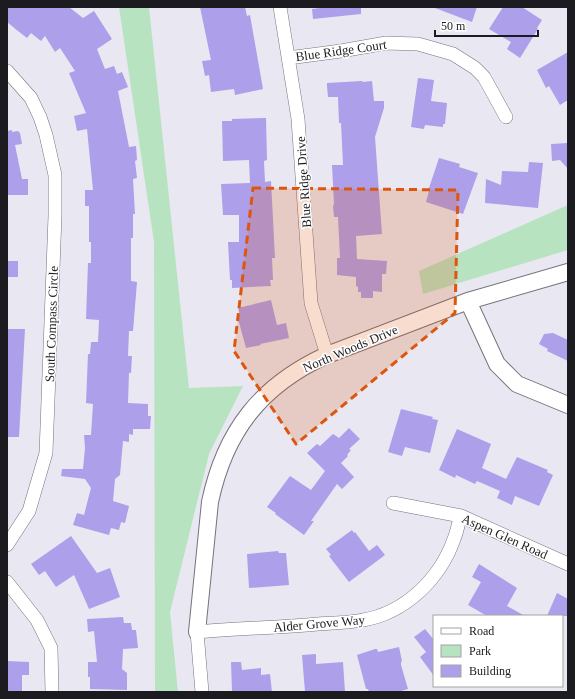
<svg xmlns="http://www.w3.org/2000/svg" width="575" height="699" font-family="'Times New Roman',serif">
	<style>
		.green { fill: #b8e3c1 }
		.building { fill: #ad9fea }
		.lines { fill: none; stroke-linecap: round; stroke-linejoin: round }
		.minor-casing { stroke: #74737b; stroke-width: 14 }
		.tertiary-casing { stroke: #74737b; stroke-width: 18 }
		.minor { stroke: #fff; stroke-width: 13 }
		.tertiary { stroke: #fff; stroke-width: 16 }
		.marked { fill: #de560d; fill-opacity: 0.2; stroke: #de560d; stroke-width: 3; stroke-dasharray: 8 5; stroke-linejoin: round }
		.labels { text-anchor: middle; stroke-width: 3; stroke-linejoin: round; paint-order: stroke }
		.street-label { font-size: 13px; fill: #1c1b1f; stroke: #fff }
	</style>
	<rect width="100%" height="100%" fill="#e9e8f2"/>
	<!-- green -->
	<path class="green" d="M119,7h30l40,381 54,-2 -34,68 -39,158 8,80h-23l-1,-450z
		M568,205v45l-145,44 -4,-23z"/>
	<!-- building -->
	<path class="building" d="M7,7h62l14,11 11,-7 18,28 -15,10 8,20 9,-3 3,8 5,-2 6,15 -10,4 11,56 7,-1 1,14 -2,1 2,17 -4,1 2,35h-2v24h-2v43l6,1 -4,49h-4l-1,25h4l-1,17h-2l-1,30 20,1v12h3l-1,13h-17v6l-4,-1v8l-6,-1 -3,34 -5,4 -2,22 16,5 -4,17 -4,-1 -2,8 -8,-2 -2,7 -36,-10 4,-12 7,2 7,-27 -6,-9 -24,-3 1,-7h21l2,-21 -1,-13h7l2,-31 -7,-1 2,-49h2l1,-12h7l1,-22 -13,-1 2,-56h3v-21h-2v-36h-4v-16h8l-6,-61 -10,2 -3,-15 12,-3 -17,-40 6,-2 -15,-23 -5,4 -10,-16 -4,5 -10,-8 -4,5 -9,-7 -11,-9z
		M200,7h45l2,9 3,-1 13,74 -28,6 -1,-6 -23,3 -2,-17 -4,1 -3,-15 9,-1z
		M328,7h33v7l-48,5 -1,-10z
		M435,7h42l-5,15 -37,-14z
		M503,7h19l20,13 -5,8 1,1 -18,29 -13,-9 4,-7 -22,-13z
		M568,52v48l-8,5 -11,-19 -3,2 -9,-18z
		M418,78l16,2 -3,21 16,2 -2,21h-2v3l-18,-2 -1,4 -13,-2z
		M362,81l1,1 9,-1 2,20h10v7l-9,29 7,97 -26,2 1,23 30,2 -1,13h-4v18l-9,-1v7h-12v-6h-3v-5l-2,-1v-9l-19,-2v-17h3l-2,-41h-4l-1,-11 1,-2 -2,-39h11l-2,-42h-2l-1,-26h-10l-1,-11v-3z
		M266,118l1,42 -3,1 1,21 6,-1 4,77h-3l1,22h-3l1,6 -39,2v-8h-2l-2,-38h11v-27h-16l-2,-31 29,-1 -1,-23 -26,1 -1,-40h10v-2z
		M12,130v2l6,-1 2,2 2,11 -7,1 7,34h6v16h-21v-64z
		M568,143v26l-8,-9 -8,1 -1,-17z
		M439,158l21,6 -1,3 19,6 -15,41 -37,-12 3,-11h-1z
		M529,162l14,1 -5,45 -53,-5 1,-24 15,6 1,-14 26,1z
		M7,261h11v16h-11z
		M271,300l6,25 9,-2 3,15 -29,6 1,1 -15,3 -9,-33h3l-2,-7z
		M7,329h18l-6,108h-12z
		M553,333l15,7v21l-21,-10 1,-2 -9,-5 5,-10z
		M401,409l32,8 -1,2 6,1 -8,33 -25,-6 -3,9 -14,-4z
		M349,428l11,11 -11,10 2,1 -4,5 1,1 -7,7 13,14 -12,12 -5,-5 -26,37h3l-10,14 -29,-21 1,-1 -9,-6 23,-31 21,14 14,-19 -18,-18 10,-9 3,2 13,-12 6,4z
		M457,429l34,15 -9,24 24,11 11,-22 31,13 -1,2 6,3 -14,31 -24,-10 -3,9 -15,-7 3,-7 -23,-10 -2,3 -19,-9 -1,3 -16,-8z
		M352,530l2,3 1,-1 14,19 8,-6 8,10 -36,27 -20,-26 2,-1 -5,-6z
		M71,536l26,37 13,-5 10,29 -31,12 -15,-34 -18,12 -11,-16 -6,4 -8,-11z
		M278,551l1,2h7l3,32 -40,3 -2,-34z
		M479,564l38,24 -10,18 18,10h-38l-19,-11 13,-23 -9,-5z
		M557,593l11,6v17h-21z
		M123,617l1,6h7l1,7h4l2,18 -15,1 -1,20 5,4v17l-37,-1v-12h-2v-15h9l-3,-31 -6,1 -1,-13z
		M425,629l9,11v36l-14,-19 6,-5 -12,-15z
		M399,647l3,14 -1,1v3l7,24 -10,3h-29l-1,-3h-2l-9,-34 18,-6h2l1,3z
		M316,654v10l27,-2 2,30h-40l-3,-37z
		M7,661l22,1v13h-7v17h-15z
		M231,662h10l1,8 19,-2v7l9,-1 2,18h-40z"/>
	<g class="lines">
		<defs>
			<path id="minor" d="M280,7l18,112 13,184 16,52
				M288,58l53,-7 45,-8 32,1 35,10 22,14 9,9 22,40
				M7,71l24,27 9,19 6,18 9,40v41l-9,237 -17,58 -22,34
				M393,503l68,13 107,48
				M7,582l30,38 14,28 1,44
				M202,692l-5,-60c40,-4 80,-4 121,-8 14,-1 30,-1 45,-4 42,-7 77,-41 91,-81 3,-7 4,-15 7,-23"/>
			<path id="tertiary" d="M468,301l29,63 20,20 51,21
				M197,632l13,-130c15,-71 51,-117 117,-147l141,-54 100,-29"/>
		</defs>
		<!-- minor casing -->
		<use href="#minor" class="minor-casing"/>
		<!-- tertiary casing -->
		<use href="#tertiary" class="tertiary-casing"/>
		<!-- minor -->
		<use href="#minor" class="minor"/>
		<!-- tertiary -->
		<use href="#tertiary" class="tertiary"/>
	</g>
	<!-- marked area -->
	<path class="marked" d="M253,188l205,2 -3,123 -159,131 -62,-93z"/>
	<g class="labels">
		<!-- street labels -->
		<g class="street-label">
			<text transform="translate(341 50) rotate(-8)" y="5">Blue Ridge Court</text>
			<text transform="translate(303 182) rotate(-94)" y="5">Blue Ridge Drive</text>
			<text transform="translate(51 324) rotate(-88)" y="5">South Compass Circle</text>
			<text transform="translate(350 348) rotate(-23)" y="5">North Woods Drive</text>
			<text transform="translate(505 536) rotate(24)" y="5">Aspen Glen Road</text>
			<text transform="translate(319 623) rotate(-5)" y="5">Alder Grove Way</text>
		</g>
	</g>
	<!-- border -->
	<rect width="575" height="699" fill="none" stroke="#1c1b1f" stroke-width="16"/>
	<!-- legend -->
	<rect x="433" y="615" width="130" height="72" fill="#ffffff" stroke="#a4a4a5"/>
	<rect x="441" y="628" width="20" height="6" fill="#ffffff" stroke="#a4a4a5"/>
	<text x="469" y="635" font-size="12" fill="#1c1b1f">Road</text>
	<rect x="441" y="645" width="20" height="12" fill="#b8e3c1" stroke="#a4a4a5"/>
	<text x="469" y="655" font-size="12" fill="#1c1b1f">Park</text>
	<rect x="441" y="665" width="20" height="12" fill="#ad9fea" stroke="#a4a4a5"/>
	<text x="469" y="675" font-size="12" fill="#1c1b1f">Building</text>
	<!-- scale -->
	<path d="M435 30v6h103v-6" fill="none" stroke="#1c1b1f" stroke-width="2"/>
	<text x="441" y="30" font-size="12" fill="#1c1b1f" stroke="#ffffff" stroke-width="3" paint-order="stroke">50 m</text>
</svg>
